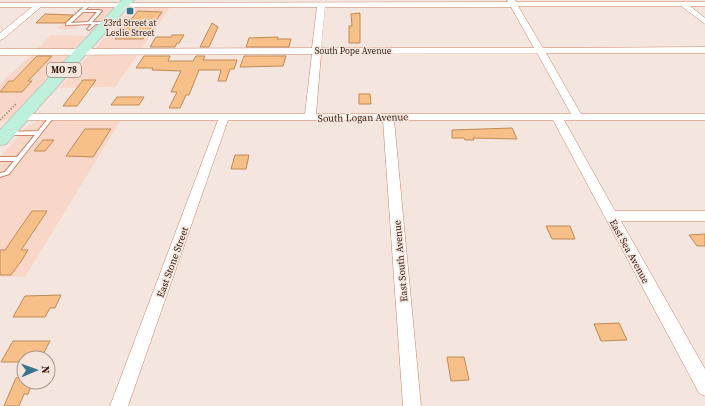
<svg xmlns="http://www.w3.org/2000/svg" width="705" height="406" font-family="'Source Serif 4',serif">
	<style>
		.built { fill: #f8d7c8 }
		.building { fill: #f7c089; stroke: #bf8b56 }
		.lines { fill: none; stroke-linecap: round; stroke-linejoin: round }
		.service-casing { stroke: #ca8667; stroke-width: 2 }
		.minor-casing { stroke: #ca8667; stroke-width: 1 }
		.primary-casing { stroke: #ccc5c1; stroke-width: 2 }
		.path { stroke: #a08c82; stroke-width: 1.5; stroke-dasharray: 1.5 1.5; stroke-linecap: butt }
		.service { fill: #fff; fill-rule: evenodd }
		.minor { fill: #fff; fill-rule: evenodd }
		.primary { fill: #bef1db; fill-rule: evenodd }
		.poi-dot { fill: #38748b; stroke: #f4e5de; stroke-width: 1.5 }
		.labels { text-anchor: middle; stroke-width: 3; stroke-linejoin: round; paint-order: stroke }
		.far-poi-label { font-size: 9px; fill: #391f12; stroke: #f4e5de }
		.far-street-label { font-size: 9px; fill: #391f12; stroke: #f4e5de }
		.shield { fill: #f4e5de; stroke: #715a4f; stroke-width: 1 }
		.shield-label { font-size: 9px; font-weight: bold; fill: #391f12 }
		.street-label { font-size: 10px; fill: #391f12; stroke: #f4e5de }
	</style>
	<rect width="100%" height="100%" fill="#f4e5de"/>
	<!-- built -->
	<path class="built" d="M80,7h29l3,2 -15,15h-17l-5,5h-18z
		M138,7h32l-29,43 -43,-1 -2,-2 34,-37z
		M51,35l35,1 -11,12 -5,2h-34z
		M98,53h41l-24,34 -56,1 27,-30z
		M32,54l35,1 -1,3 -56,60 -10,5v-39z
		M38,121h82l-95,156h-25v-120l26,-30z"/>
	<!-- building -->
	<path class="building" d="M138,11l24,1 -19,27h-28z
		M360,13v30h-11v-17h3l-1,-12z
		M45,14l28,1 -8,8h-29z
		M212,23l6,4 -9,20h-9z
		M172,35h12l-5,8h-2l-2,4h-25l6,-10h15z
		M278,37l-1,2h14l-2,8h-43l3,-9z
		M37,56h15l-24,25h4l-10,11h-22l9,-11h4z
		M144,56h26l-2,5h25l3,-5h9l-2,4h34l-3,9h-4l-4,12h-8l3,-11h-22l-10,25h-3l-6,13h-11l8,-16h-6l10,-21 -29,-1 1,-2h-17z
		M244,56h42l-3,10 -43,1z
		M83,80h13l-19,26h-14z
		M359,94h11l1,10h-12z
		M117,97h27l-5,8h-28z
		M512,128l5,11 -44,-1 1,2h-9l-1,-2h-12v-8z
		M85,129h26l-18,28 -27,-1z
		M43,140h11l-9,11h-11z
		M235,155h14l-3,14h-15z
		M32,211h15l-26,39h7l-6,10 -11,15h-11v-25h5z
		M546,226h24l5,13h-23z
		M705,234v12h-8l-8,-11z
		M61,295l-6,13h-5l-5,9h-32l12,-21z
		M619,323l8,17 -26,1 -7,-17z
		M13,341h37l-9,17h-17v4h-23z
		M447,357h17l5,23 -18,1z
		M24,377v5h9l-5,12h-4l-5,12h-15l12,-28z"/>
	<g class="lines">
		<defs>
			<path id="service" d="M87,4l3,1 -5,5h15l2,1 -10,11h15l2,1 -1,1h-12l-7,6 -2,-1 5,-5 -26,1v-2zM83,12h14l-9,10 -17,1z
				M50,116h2l2,1 -45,57 -9,3v-4l5,-1 9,-11h-14v-4h17l18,-22h-26l-2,-1v-2l31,-1z"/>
			<path id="minor" d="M507,0h8l1,2h189v4h-15l15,12v6l-24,-18h-163l25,42 162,-1v6h-159l35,61h124v6h-141l51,91h90v10h-84l84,148v27l-6,-3 -146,-273h-159l27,286h-18l-20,-286h-155l-100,286h-18l108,-286h-198l-5,-3 5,-3h285l7,-60 -312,1v-6l312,-1 5,-41h-276l-38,32 -3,1v-7l32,-26h-32v-4l508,-1zM325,7h186l23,41h-213zM537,53l34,61h-255l5,-60z"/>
			<path id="primary" d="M122,0h12l-128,144 -6,1v-15z"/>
		</defs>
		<!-- service casing -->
		<use href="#service" class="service-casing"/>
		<!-- minor casing -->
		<use href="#minor" class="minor-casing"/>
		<!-- primary casing -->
		<use href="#primary" class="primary-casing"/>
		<!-- path -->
		<path class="path" d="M0,120l16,-16"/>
		<!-- service -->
		<use href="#service" class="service"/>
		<!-- minor -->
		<use href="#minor" class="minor"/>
		<!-- primary -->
		<use href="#primary" class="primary"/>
	</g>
	<!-- markers -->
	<rect class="poi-dot" x="126" y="7" width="8" height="8" rx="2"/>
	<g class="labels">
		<!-- far-poi labels -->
		<g class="far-poi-label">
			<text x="130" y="26">23rd Street at<tspan x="130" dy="10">Leslie Street</tspan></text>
		</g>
		<!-- far-street labels -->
		<g class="far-street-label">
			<text x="353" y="54">South Pope Avenue</text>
		</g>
		<!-- shield labels -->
		<rect class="shield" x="47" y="63" width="34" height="14" rx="3"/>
		<g class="shield-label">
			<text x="64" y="73">MO 78</text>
		</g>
		<!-- street labels -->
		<g class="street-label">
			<text transform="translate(363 117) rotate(-1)" y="4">South Logan Avenue</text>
			<text transform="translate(630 251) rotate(61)" y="4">East Sea Avenue</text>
			<text transform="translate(400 261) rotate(-95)" y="4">East South Avenue</text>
			<text transform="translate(172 262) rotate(-70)" y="4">East Stone Street</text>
		</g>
	</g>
	<!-- north arrow -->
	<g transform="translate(36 370) rotate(88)"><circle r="19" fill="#f4e5de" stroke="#a9968c"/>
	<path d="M0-3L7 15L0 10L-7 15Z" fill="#38748b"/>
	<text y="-6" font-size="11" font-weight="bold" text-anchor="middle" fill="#391f12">N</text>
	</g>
</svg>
